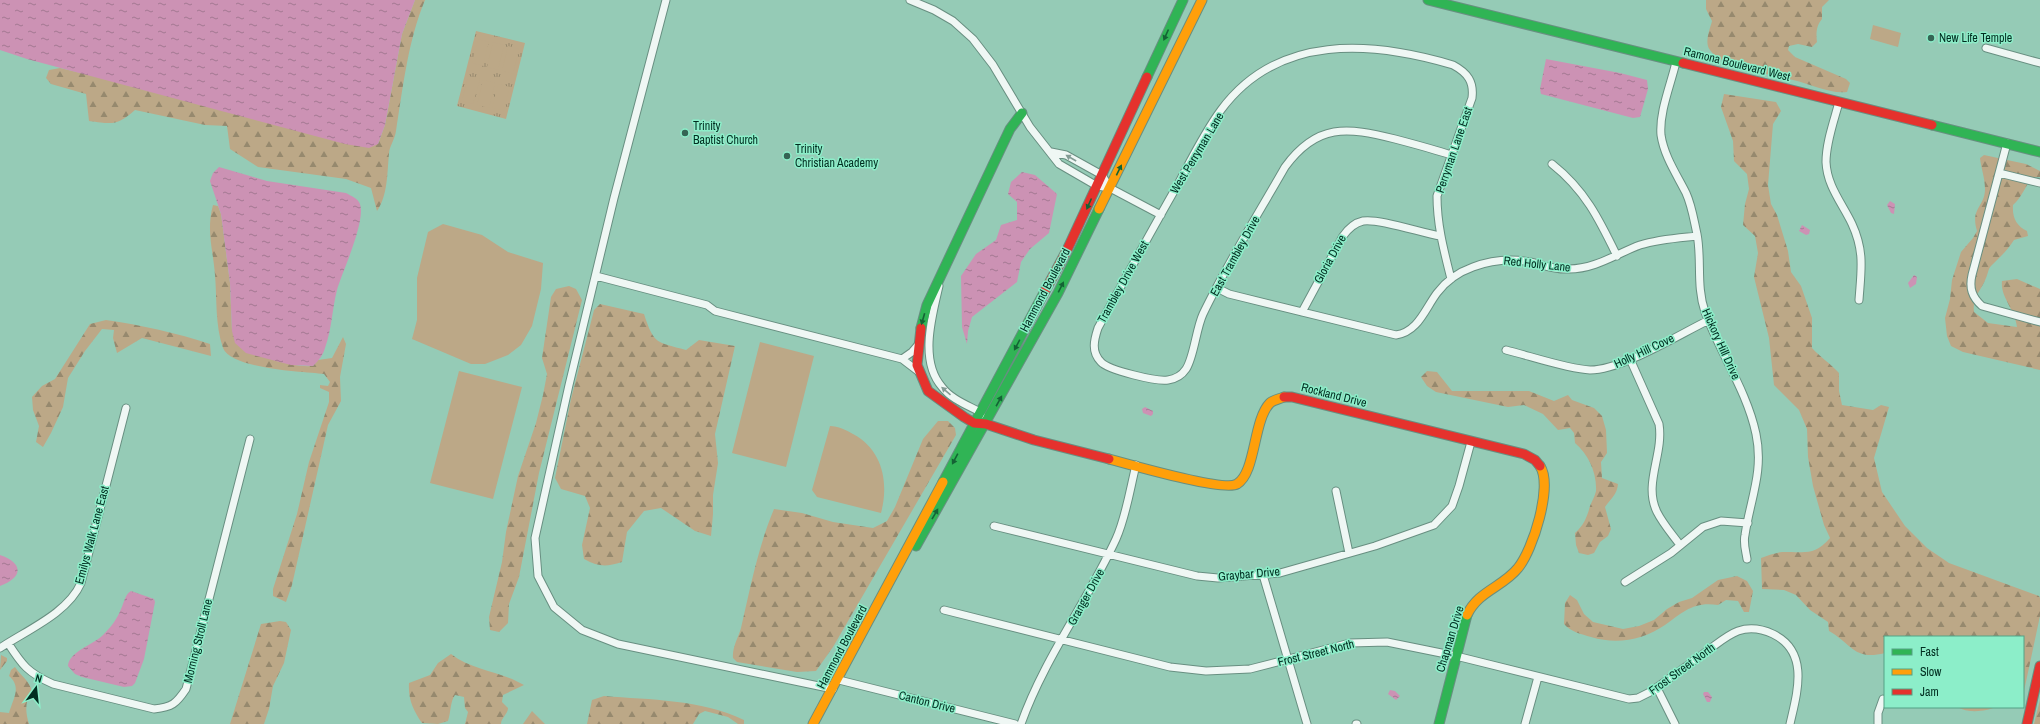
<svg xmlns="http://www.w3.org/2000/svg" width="2040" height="724" font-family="'Archivo Narrow',sans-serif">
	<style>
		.forest { fill: url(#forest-firs) }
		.park { fill: url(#park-tufts) }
		.garden { fill: #bca887 }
		.water { fill: url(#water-ripples) }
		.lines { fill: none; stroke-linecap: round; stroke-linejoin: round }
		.street-casing { stroke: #688f81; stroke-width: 9 }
		.fast-casing { stroke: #688f81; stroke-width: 11 }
		.slow-casing { stroke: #688f81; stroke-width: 11 }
		.jam-casing { stroke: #688f81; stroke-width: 11 }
		.street { stroke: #eff7f4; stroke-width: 7 }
		.fast { stroke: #30b455; stroke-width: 9 }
		.slow { stroke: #ff9f0a; stroke-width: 9 }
		.jam { stroke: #e5322d; stroke-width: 9 }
		.oneway { fill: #146335 }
		.oneway2 { fill: #849c95 }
		.poi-dot { fill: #356454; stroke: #8ceec9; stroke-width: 1.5 }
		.labels { text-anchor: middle; stroke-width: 3; stroke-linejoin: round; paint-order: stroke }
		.poi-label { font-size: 12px; fill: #012d20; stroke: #8ceec9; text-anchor: start }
		.street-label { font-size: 12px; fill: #012d20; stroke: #8ceec9 }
	</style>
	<defs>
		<pattern id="forest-firs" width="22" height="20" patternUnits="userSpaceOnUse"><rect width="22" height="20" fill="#bca887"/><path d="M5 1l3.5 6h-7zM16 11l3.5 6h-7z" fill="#96896e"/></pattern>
		<pattern id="park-tufts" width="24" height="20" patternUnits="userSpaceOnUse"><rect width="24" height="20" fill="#bca887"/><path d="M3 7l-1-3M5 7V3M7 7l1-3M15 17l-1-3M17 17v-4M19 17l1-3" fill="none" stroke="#96896e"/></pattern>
		<pattern id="water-ripples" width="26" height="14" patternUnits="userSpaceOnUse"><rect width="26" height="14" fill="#cc92b4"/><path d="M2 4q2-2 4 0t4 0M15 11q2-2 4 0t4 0" fill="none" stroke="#a37892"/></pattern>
	</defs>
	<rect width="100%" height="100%" fill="#95cbb6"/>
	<!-- forest -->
	<path class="forest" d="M415,0h10c-17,41 -22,87 -29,131 -1,8 -7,16 -7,23 -2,19 -1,41 -12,57l-6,-23 -25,-9 -88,-12 -28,-18 -3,-23 -22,-1 -70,-15c-18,16 -22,14 -46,11l-3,-27 -35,-10 -5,-6 3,-8 11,-2 318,76 7,-19 17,-91z
		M1706,0h123l-7,7v12c-6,7 -6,15 -5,23l-5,5 -14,-3 -9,2 -1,4 7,7 51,22 4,4 -3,9c-18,2 -36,-8 -54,-12 -19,-5 -72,-13 -83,-30 -6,-7 0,-21 2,-29l-6,-12z
		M1724,94l52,8 5,9 -8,13 -5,61 3,19 6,11 11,36 3,21 10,14 11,32v30c8,9 18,15 27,25v18l3,14 31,5 8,-5 8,2 -15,51 8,34 23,34 22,22 22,15 90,33 1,2v18l-16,75 -1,-54h-138v16c-31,8 -33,-9 -56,-22l-1,-9 -18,-12 -14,-15 -12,-5 -22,-1 -1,-31c6,-2 14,-5 21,-6 23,-1 31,5 48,-14l-6,-13 -11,-39 -5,-29 -1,-28 -8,-19 -25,-25 -5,-47 -15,-61 4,-24 -3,-17 -12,-11 2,-21 4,-15 -2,-15 -13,-13 -1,-20 -12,-34z
		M1984,155l42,9 14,7v6h-8c-7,10 -10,20 -19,28 -1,13 4,21 14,26l1,5 -14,4c-7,11 -15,18 -23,26 -3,3 -3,8 -5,12 -5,13 -14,19 -12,34l14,11 29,4c-2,-18 -17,-30 -15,-46l15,-2 23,10v81l-77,-18 -12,-6 -4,-10 -2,-18 5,-19 2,-19 9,-28 12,-14 4,-7c-7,-23 8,-24 8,-42 0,-11 -4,-21 -5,-31z
		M213,205l5,1 3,8 9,69 2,48c27,18 47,37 81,35l5,-6 14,-2 11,-21 3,7 -6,33 1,24 -13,24 -36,160 -6,17 -13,-6v-7l24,-75 12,-52 20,-60v-10l-9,-4v-3l8,1 2,-4 -6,-8c-20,-2 -93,-5 -101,-26 -8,-23 -6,-49 -8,-73 -2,-26 -9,-44 -2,-70z
		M569,286l7,3 6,11 -43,173 -20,104 -10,27 -1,19 -9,9 -9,-2 -1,-13 13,-55 4,-30 12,-56 18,-53 7,-28 4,-21 -5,-16 9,-61 5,-8z
		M600,304l44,10c10,31 13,28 42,36l13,-10 36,6 -20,88 3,29 -5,32v19l-2,22 -16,-5 -34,-23 -17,3 -17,21 -5,30c-16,5 -23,5 -38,-3l-2,-14 8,-37 -5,-12 -24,-7 -6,-11 16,-79 21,-81 2,-8z
		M106,320c35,5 71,13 104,24l1,12 -69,-18 -25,15 -4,-15 1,-8 -12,-1 -17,22 -17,27 -5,29 -12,26 -8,14 -7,-5 3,-16 -6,-16 -1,-13 10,-11 13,-7 35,-55z
		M1427,371l10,1 15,19h77l25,10 14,-6 4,5 22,8 8,8 4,14 1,23 -6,9 1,16 16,6c-1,11 -7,14 -13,23l6,22 -3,7 -8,6 -6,11 -6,2 -9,-2 -3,-8 -1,-12c9,-8 12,-16 15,-27 2,-5 5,-10 6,-15 1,-19 -8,-37 -21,-48l-1,-10 -4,-5 -12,2 -15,-16 -19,-9 -16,2 -72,-15 -9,-6 -6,-9z
		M938,421h10l7,7 1,7 -123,212 -17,24 -19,1 -60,-10 -4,-4c-1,-10 5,-20 8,-30 9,-39 17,-81 33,-119l28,4 31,9 40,6 14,-7 8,-14 28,-68z
		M1737,576l10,5 6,10 -4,21h-5l-6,-11 -12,-1 -8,5c-24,-4 -35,7 -53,20 -22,15 -48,20 -74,12 -10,-3 -20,-5 -27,-13l1,-21 5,-8 7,5 7,14 9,8 30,7 16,-3 15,-6 13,-11 12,-7 13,-4 26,-18z
		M280,621l6,1 5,8 -7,33 -11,23 -4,23 -5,15h-34l31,-100z
		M451,654c22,17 50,17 73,31l-21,10 -1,7 6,6c0,6 -7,10 -7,16h-36l3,-12 -3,-4 -1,-11 -9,-2c-5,7 -4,17 -7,26l-10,3 -16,-1c-9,-13 -14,-24 -13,-40l21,-8 8,-12z
		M1,655l6,3v3l-7,9z
		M15,667c6,9 14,13 17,24 -7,10 -7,20 -3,33h-29v-12l9,1c4,-14 13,-26 0,-37l2,-6z
		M604,696c47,4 96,3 140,24v4h-6l-10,-7 -23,-6 -6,3 -6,10h-106l5,-24z
		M2040,700v24h-6z
		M1957,707h38c-9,5 -28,6 -38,0z
		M532,711l13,13h-22z"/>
	<!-- park -->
	<path class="park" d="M476,31l49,12 -19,76 -49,-13z"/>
	<!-- garden -->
	<path class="garden" d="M1873,25l28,8 -3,14 -28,-8z
		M478,39l11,3 -6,24 -11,-3z
		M493,42l11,3 -6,25 -11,-3z
		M508,46l11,3 -6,25 -11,-3z
		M468,76l12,3 -7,25 -11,-3z
		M483,80l12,3 -6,25 -12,-3z
		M498,84l12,3 -6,24 -12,-3z
		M443,224l39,11 26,17 35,11 -2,26 -9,37 -11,19 -13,10 -23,9h-14l-59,-25 5,-19v-42l11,-46z
		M760,342l54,14 -28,111 -54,-14z
		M459,371l63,16 -29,112 -63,-16z
		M830,426c8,0 16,4 23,8 30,16 36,49 28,79l-64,-16 -5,-7z"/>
	<!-- water -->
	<path class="water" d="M0,0h415l-13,34 -17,91 -7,19 -9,4 -24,-4 -318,-85 -27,-9z
		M1546,59l74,14 27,7 1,9 -8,28 -7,1 -92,-24 -1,-5z
		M219,167l48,14 79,12c5,3 12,5 14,11 6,18 -18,68 -23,86 -5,19 -5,39 -12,58 -2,7 -6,12 -12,18l-22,-1 -45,-12 -11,-10 -3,-12 -2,-48 -9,-69 -11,-33 3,-8z
		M1022,172l13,3 22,19 -8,39 -19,16 -9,13 -4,20 -45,35 -4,14 -1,13 -5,-17 -1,-51 15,-22 20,-14 5,-15 16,-5v-18l-9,-8 3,-12z
		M1890,201l5,3 -1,10 -3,-1 -4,-8z
		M1802,225l8,5 -1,4 -3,1 -7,-4z
		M1914,275l3,2 -1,7 -6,4 -2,-5z
		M1145,407l8,4v3l-2,2 -8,-3 -1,-4z
		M0,555c23,8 24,22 0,31z
		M131,591l23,8 1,3 -11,57 -9,24 -3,3 -8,1 -42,-10 -7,-3 -7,-8c1,-15 26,-21 36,-32 7,-7 13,-15 17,-25 3,-6 4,-15 10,-18z
		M1390,690l5,1 5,5 -4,4 -8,-6z
		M1704,692h4l4,5 -2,5h-3l-4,-8z"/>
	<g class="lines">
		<defs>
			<path id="street" d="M666,0l-52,198 -45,187 -34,153 3,38 16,31 28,23 36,14 215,45
				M910,0l24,10 19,11 20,18 20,26 37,62 29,37 38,22 13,2 51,27
				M1986,48l54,15
				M1676,62c-5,22 -17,50 -15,73 3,21 16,40 25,58 6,13 8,28 11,41 5,26 -1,52 8,78 15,41 42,79 51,122 8,38 -6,66 -11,101 -2,8 1,17 2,24
				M1839,102c-5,19 -13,40 -13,60 1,24 16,41 26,62 13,28 9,47 7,76
				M2007,143l-35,132c-3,13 0,22 10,31l58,16
				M1051,152l15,3 36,20 8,13
				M1552,164c33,26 47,55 65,92
				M1999,173l41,10
				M596,276l111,29 8,6 187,48 17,13
				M1451,279c-7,-28 -14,-54 -14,-83l35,-98c2,-16 -4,-25 -19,-33 -81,-24 -175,-32 -232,45 -17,23 -30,50 -44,76 -27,47 -53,95 -79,142 -4,12 -7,24 3,34 7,8 56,20 67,18 7,-1 14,-5 18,-11 8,-12 10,-40 17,-55 24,-50 54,-98 82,-147 32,-44 62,-40 110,-28 19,5 38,10 56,16
				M939,286c-7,30 -20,75 3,101 9,12 25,18 38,25l1,3
				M1217,288l12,6 167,41c22,-3 29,-26 41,-42 9,-12 22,-21 36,-26 19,-7 37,-9 57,-5 13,3 25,8 39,7 26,0 47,-15 71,-24 19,-6 38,-7 57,-9
				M1302,312l41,-76c5,-7 11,-13 20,-15 15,-3 59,12 77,15
				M1506,350c24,6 62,19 84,20 32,0 88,-35 119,-50
				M902,359l10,-7 6,-7
				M1630,359l29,65c5,30 -16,60 -2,88 6,12 15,22 23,33
				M1336,491l13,62
				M994,526l203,50 21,2 62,-5 95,-27 59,-21 18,-19 7,-20 12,-44
				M1263,575l44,149
				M1625,582l46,-29 32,-26 18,-6 27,2
				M944,610l226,57 36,4 44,-2 100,-26 37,-1 69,14 173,43 9,-1 12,-6c19,-13 38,-27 57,-41 10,-7 20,-16 31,-20 12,-4 24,-2 35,3 37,18 24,59 17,90
				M8,643c14,22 20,30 45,41l101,25c18,-2 22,-5 32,-20l64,-250
				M0,648c27,-18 68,-35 81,-65l45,-175
				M839,680l176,44
				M1657,688l18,36
				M1021,724c23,-65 66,-122 95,-185 10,-22 14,-50 20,-74
				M1356,724h1
				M1525,724l13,-47
				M1878,724v-11l5,-14"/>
			<path id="fast" d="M1428,0l255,63
				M1147,77l36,-77
				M1932,125l108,27
				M921,328l6,-23 73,-155 10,-21 12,-16
				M943,482l102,-191
				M916,546l142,-253 41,-84
				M1439,724l28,-109"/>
			<path id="slow" d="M1099,209l103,-209
				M1109,459c19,5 115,33 128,25 19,-11 16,-64 33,-81 3,-3 9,-4 14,-6
				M1467,615c11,-24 36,-28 51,-47 15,-18 35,-82 22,-102
				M813,724l130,-242"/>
			<path id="jam" d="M1683,63l249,62
				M1045,291l22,-41 80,-173
				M921,328l-4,37 11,26 36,26 10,6 12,1 48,16 75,19
				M1284,397h8l232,57 11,6 5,6
				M2027,724l13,-58"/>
		</defs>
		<!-- street casing -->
		<use href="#street" class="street-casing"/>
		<!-- fast casing -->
		<use href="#fast" class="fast-casing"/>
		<!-- slow casing -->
		<use href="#slow" class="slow-casing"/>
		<!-- jam casing -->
		<use href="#jam" class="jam-casing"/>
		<!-- street -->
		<use href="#street" class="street"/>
		<!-- fast -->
		<use href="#fast" class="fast"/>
		<!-- slow -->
		<use href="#slow" class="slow"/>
		<!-- jam -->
		<use href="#jam" class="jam"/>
	</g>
	<!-- one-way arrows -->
	<defs><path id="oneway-solid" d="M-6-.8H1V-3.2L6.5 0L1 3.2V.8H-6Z"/></defs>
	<g class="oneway">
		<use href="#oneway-solid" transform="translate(1166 35) rotate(114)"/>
		<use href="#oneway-solid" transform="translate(1119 170) rotate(-64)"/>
		<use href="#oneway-solid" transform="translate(1089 204) rotate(114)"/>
		<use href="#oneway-solid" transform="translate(1061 287) rotate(-63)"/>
		<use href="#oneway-solid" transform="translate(923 319) rotate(106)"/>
		<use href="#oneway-solid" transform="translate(1017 345) rotate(118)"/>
		<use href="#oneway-solid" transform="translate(999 401) rotate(-61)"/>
		<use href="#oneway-solid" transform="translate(955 459) rotate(118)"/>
		<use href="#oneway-solid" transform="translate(935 514) rotate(-60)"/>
	</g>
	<g class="oneway2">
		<use href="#oneway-solid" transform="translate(1071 158) rotate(-150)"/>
		<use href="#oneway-solid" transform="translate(946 391) rotate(-139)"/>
	</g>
	<!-- markers -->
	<g class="poi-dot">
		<circle cx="1931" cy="38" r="4"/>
		<circle cx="685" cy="133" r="4"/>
		<circle cx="787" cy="156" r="4"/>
	</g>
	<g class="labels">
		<!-- poi labels -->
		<g class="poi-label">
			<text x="1939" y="42">New Life Temple</text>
			<text x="693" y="130">Trinity<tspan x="693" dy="14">Baptist Church</tspan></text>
			<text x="795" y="153">Trinity<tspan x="795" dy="14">Christian Academy</tspan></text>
		</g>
		<!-- street labels -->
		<g class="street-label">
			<text transform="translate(1737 64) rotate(14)" y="4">Ramona Boulevard West</text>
			<text transform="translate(1454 150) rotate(-71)" y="4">Perryman Lane East</text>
			<text transform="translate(1197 153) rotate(-59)" y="4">West Perryman Lane</text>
			<text transform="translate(1235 256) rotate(-61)" y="4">East Trambley Drive</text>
			<text transform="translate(1330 259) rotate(-61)" y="4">Gloria Drive</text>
			<text transform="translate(1537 264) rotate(6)" y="4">Red Holly Lane</text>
			<text transform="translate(1123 282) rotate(-61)" y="4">Trambley Drive West</text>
			<text transform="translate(1045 290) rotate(-62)" y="4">Hammond Boulevard</text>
			<text transform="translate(1721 344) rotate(66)" y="4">Hickory Hill Drive</text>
			<text transform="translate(1644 351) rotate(-25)" y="4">Holly Hill Cove</text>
			<text transform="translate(1334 395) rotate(14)" y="4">Rockland Drive</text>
			<text transform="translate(92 535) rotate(-75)" y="4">Emilys Walk Lane East</text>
			<text transform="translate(1249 574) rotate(-5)" y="4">Graybar Drive</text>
			<text transform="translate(1086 597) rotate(-61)" y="4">Granger Drive</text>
			<text transform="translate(1450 639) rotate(-73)" y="4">Chapman Drive</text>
			<text transform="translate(198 641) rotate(-76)" y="4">Morning Stroll Lane</text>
			<text transform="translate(842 647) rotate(-62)" y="4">Hammond Boulevard</text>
			<text transform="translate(1316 653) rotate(-14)" y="4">Frost Street North</text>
			<text transform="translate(1682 669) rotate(-36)" y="4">Frost Street North</text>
			<text transform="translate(927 702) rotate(14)" y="4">Canton Drive</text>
		</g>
	</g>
	<!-- legend -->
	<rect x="1884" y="636" width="140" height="72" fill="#8ceec9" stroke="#54a185"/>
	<rect x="1892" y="649" width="20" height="6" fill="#30b455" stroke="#54a185"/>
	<text x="1920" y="656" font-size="12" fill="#012d20">Fast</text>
	<rect x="1892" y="669" width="20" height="6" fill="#ff9f0a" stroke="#54a185"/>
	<text x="1920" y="676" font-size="12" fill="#012d20">Slow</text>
	<rect x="1892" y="689" width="20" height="6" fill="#e5322d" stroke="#54a185"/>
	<text x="1920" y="696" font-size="12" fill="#012d20">Jam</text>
	<!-- north arrow -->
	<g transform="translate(36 688) rotate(15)" stroke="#8ceec9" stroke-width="3" paint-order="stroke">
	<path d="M0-3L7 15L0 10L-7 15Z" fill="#012d20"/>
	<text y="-6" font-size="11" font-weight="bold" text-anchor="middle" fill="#012d20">N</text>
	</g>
</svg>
